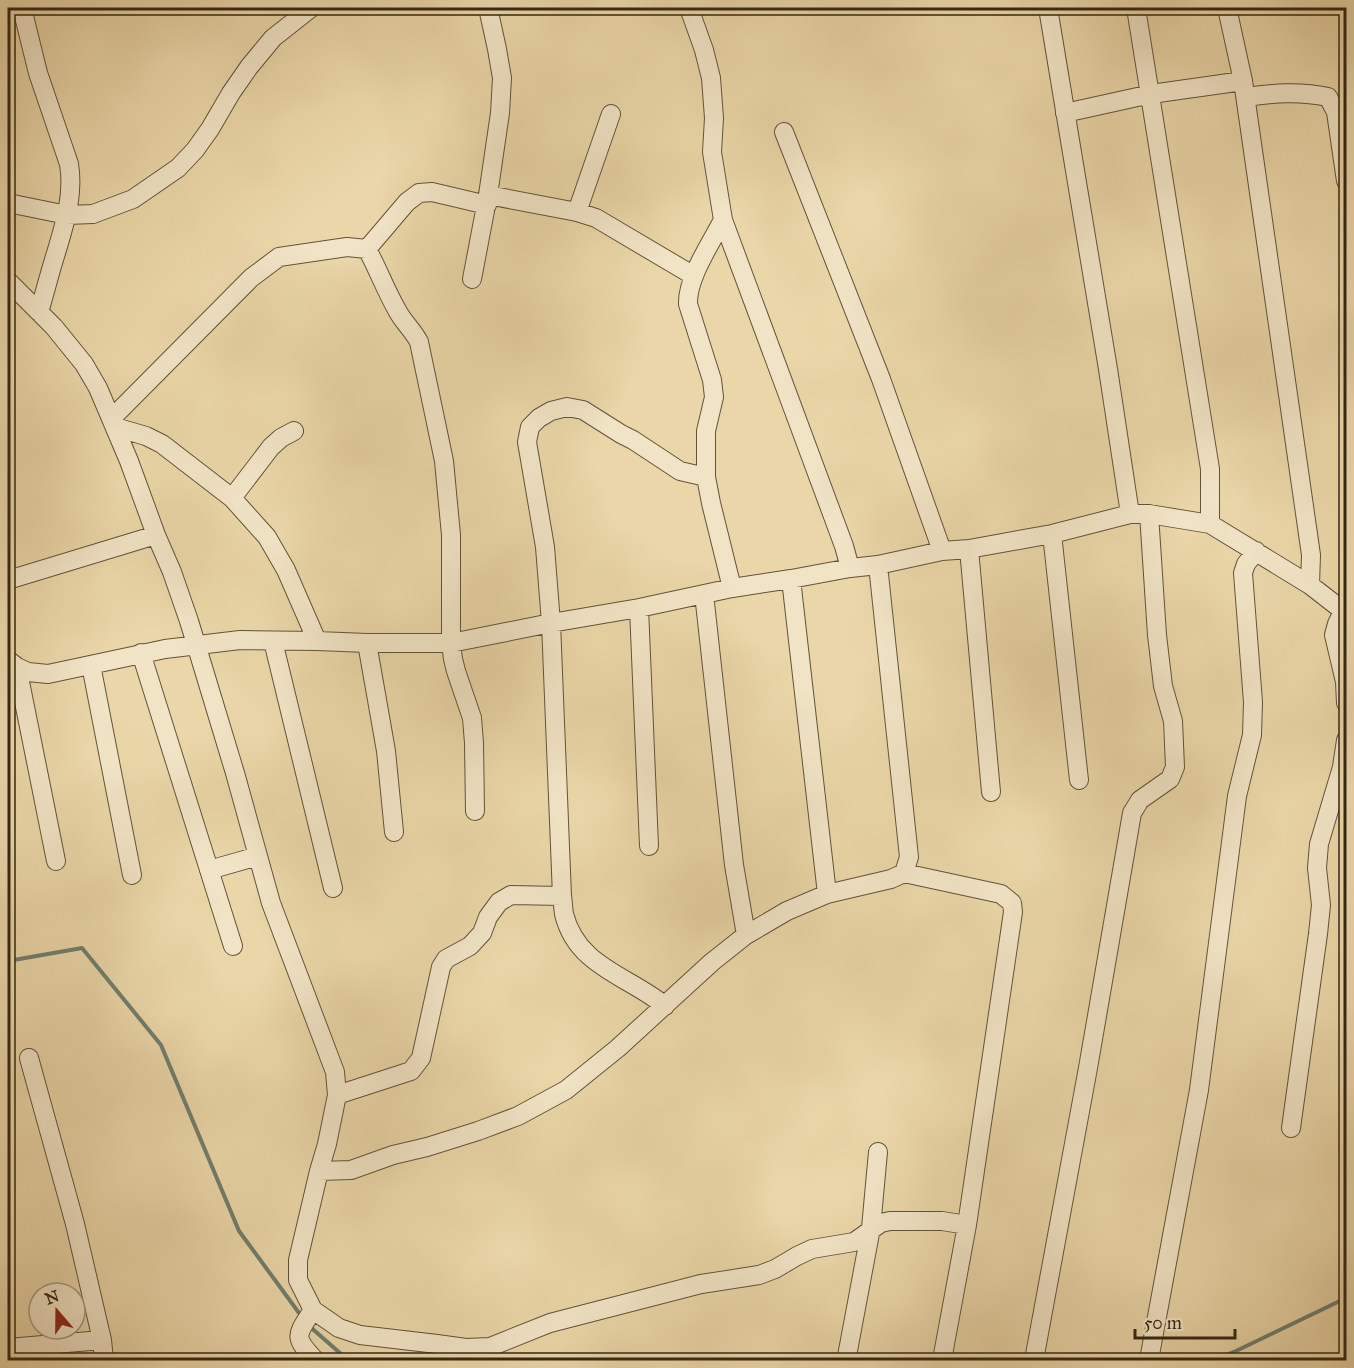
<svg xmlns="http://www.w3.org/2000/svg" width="1354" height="1368" font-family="'IM FELL Great Primer',serif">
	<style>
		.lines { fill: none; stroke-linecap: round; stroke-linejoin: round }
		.stream { stroke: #707f6f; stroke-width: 4 }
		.minor-casing { stroke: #62533a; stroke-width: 20 }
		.minor { stroke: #f1e4c6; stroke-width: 18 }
	</style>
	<rect width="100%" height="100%" fill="#ead6a8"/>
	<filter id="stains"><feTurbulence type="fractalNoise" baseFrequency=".00333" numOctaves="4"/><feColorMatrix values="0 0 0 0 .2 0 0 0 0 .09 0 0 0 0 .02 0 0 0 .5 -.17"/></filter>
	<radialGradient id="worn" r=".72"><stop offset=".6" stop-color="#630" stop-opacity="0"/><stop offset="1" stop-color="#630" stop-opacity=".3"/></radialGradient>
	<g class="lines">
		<!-- stream -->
		<path class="stream" d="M8,961l74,-13 79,97 78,186 63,86
			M308,1325l40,35
			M1213,1360l23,-9 110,-53"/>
		<defs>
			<path id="minor" d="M22,8l16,65 31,91c5,31 -4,59 -13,89 -6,19 -11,39 -17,59
				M689,8l15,42 7,28 3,40 -2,34 11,68 121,326 6,22
				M1048,8l60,361 22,145
				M1136,8l74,461v55
				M1227,8l16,73 68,474 -1,30
				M1246,97c28,-4 54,-6 82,0l8,15 10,69
				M1065,113l86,-19 92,-13
				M784,132l97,247 61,172
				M488,195l89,17 19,6 98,58
				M8,203l59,12 26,-1 40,-15 45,-31 17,-18 15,-21 21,-36 18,-26 24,-29 38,-30
				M577,212l34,-98
				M723,220c-12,23 -36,58 -35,84l24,76 2,17 -8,34v46l5,26 21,85
				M367,249c11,20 19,42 30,61 6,12 16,20 22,32l25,119 7,74v108l2,16 3,12 16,47 2,25 1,68
				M367,249l40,-47 12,-9 13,-1 55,13
				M472,279l16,-84 12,-82 2,-35 -5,-29 -9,-41
				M8,281l46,46 30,37 14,24 31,73 27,74 16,37 17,49 46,152 36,130 64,169 2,23 -10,49 -8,27 -21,89v20l15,30 26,18 21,7 77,9 29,4 24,-1 60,-24 151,-39 58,-9 16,-6 22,-13 15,-7 42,-7 27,-19 9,-2h52l25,4
				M111,419l140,-141 28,-21 68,-10 20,2
				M115,427l31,9 16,8 70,54 35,39 19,33 31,71
				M232,498l39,-51 10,-9 13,-7
				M1052,534l27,246
				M969,549l22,243
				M878,565l31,292 -5,16
				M791,579l36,315
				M8,580l148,-45
				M704,594l30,271 12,70
				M639,608l10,238
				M1343,611l-6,13 -3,11 11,47 1,21
				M273,641l60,247
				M367,643l19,108 8,81
				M141,653l92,293
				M8,660l9,7 11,5 20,2 117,-25 75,-9 77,1 50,2h84l100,-20 88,-15 93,-20 59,-9 59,-11 28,-3 64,-14 27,-2 83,-15 78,-20h19l61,10 100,61 36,28
				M91,665l41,210
				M17,667l39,194
				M209,870l49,-14
				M665,1006c-36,-30 -88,-39 -101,-92 -1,-6 -1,-12 -2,-18l-11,-273 -6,-76 -18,-105 3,-15 9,-9 12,-7 16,-4 16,3 38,24 12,6 47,31 26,6
				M29,1058l46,166 27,116 2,20
				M337,1095l74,-24 10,-13 20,-91 5,-8 24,-13 12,-13 6,-16 11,-15 12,-7 51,1
				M1291,1128l27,-194 3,-29 -4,-37 2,-24 23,-77 4,-27
				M319,1171l32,-1 42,-15 34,-8 51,-16 40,-15 48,-26 52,-42 94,-86 34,-27 41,-24 40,-17 64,-15 13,-6 97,21 11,9 1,9 -46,313 -25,135
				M313,1310c-17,26 -20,26 2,50
				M8,1348l94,-8
				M847,1356l24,-128 7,-76
				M1034,1360l54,-292 44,-255 8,-13 30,-21 5,-12 -2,-46 -10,-35 -6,-51 -8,-121
				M1149,1360l50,-270 38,-294 15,-61 1,-33 -10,-129 3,-9 10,-13"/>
		</defs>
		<!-- minor casing -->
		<use href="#minor" class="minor-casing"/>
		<!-- minor -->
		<use href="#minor" class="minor"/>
	</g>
	<!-- margin -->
	<rect width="1354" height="1368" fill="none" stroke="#ead6a8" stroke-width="30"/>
	<rect x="9" y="9" width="1336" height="1350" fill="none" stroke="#342715" stroke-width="3"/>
	<rect x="15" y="15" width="1324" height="1338" fill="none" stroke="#342715" stroke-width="1.5"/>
	<!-- north arrow -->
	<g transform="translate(57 1311) rotate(340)"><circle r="28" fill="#f1e4c6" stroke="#a5987f" stroke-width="1.5"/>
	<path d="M0-4.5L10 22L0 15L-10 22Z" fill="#8f2418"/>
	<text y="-9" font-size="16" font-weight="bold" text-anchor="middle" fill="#342715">N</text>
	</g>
	<!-- scale -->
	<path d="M1135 1329v9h100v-9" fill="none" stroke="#342715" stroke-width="3"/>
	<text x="1144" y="1329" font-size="18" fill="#342715" stroke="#f1e4c6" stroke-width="4.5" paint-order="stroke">50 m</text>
	<rect width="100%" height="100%" filter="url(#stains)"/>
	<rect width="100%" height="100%" fill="url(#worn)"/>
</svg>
